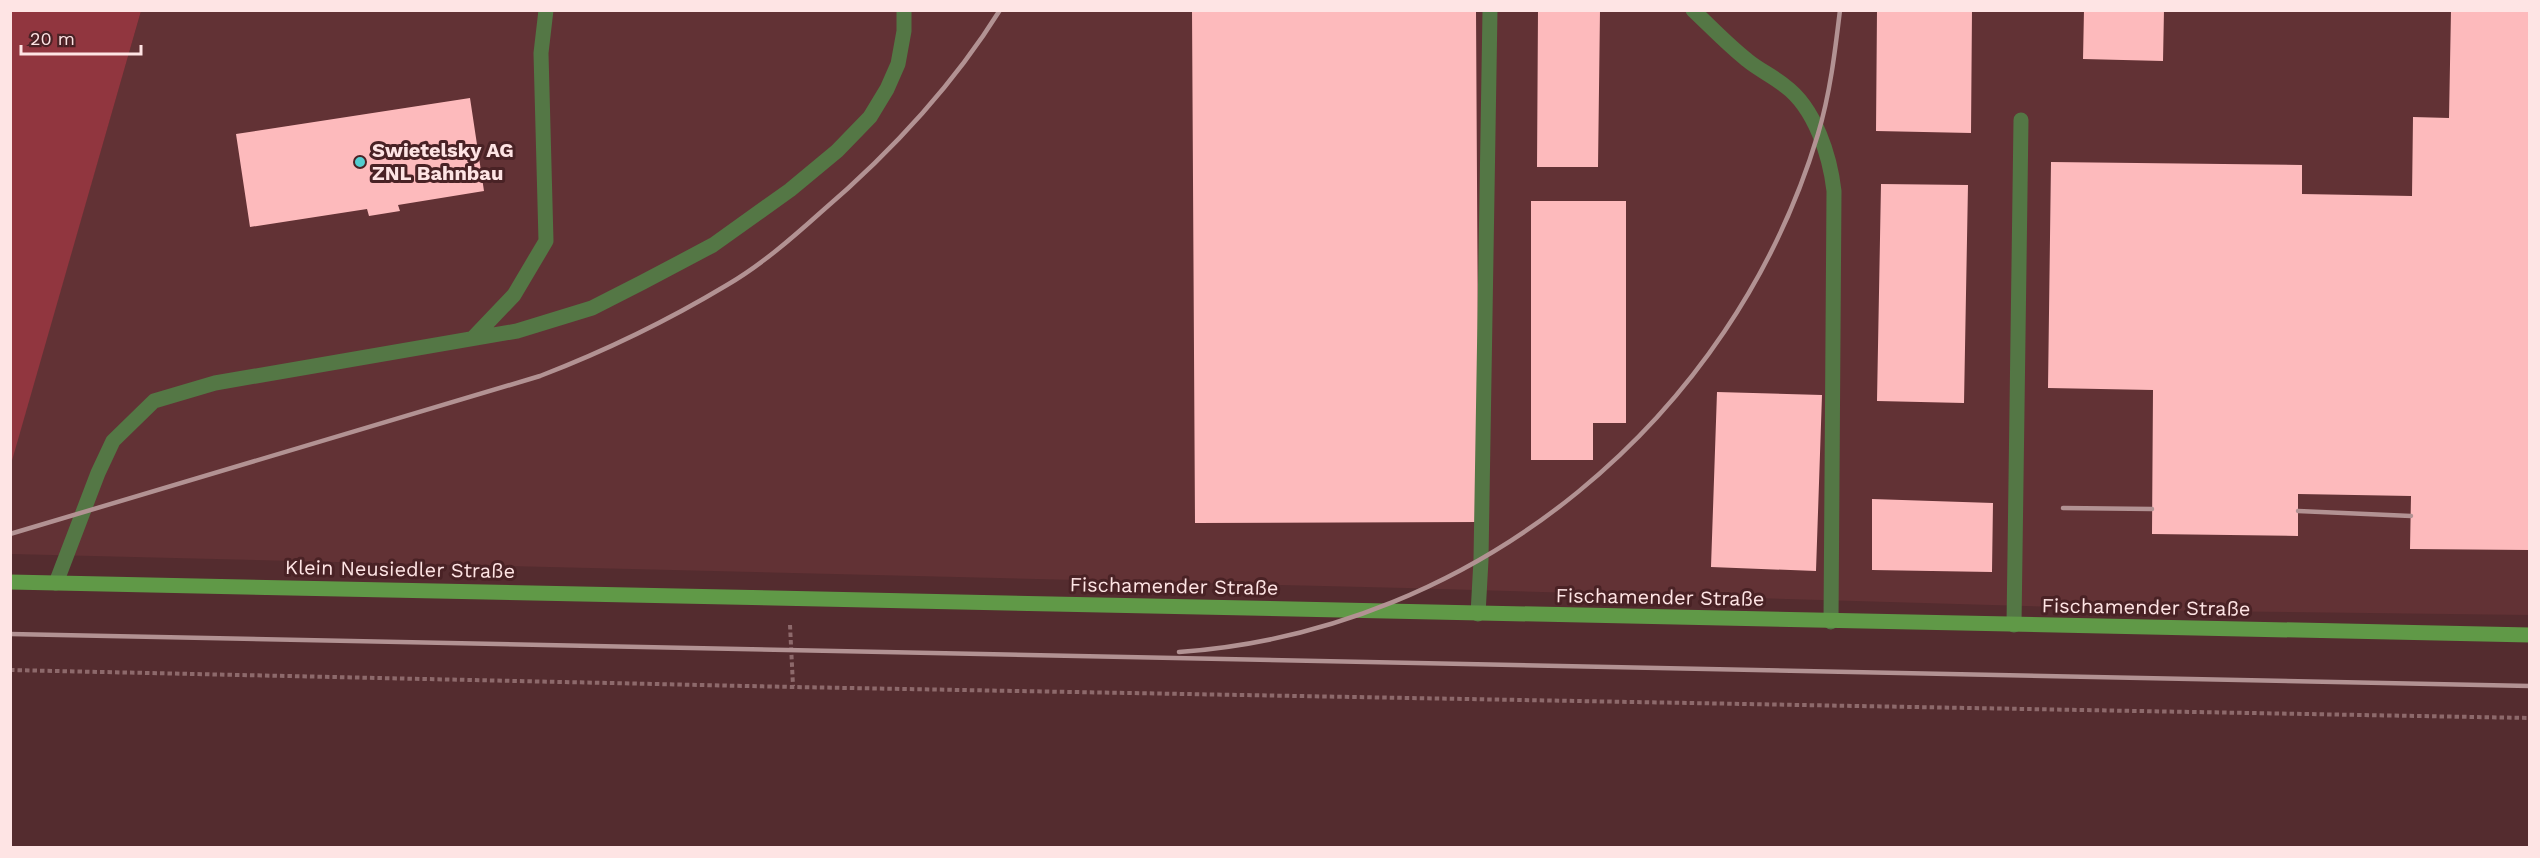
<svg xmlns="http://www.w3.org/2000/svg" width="2540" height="858" font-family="'Work Sans',sans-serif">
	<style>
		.built { fill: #623235 }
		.green { fill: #91363f }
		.building { fill: #fdbabc }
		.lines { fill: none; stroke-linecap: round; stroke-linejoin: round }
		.path { stroke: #8d696b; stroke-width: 4; stroke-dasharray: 4.5 3; stroke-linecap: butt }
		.lane { stroke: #547745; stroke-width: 15 }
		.secondary { stroke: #609947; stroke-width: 15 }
		.rail { stroke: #b29293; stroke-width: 4.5 }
		.poi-dot { fill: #52cdcf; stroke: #492225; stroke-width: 2 }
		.labels { text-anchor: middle; stroke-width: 6; stroke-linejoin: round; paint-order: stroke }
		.poi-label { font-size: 20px; font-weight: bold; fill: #fee4e4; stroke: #492225; text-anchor: start }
		.street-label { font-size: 20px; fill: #fee4e4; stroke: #492225 }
	</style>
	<rect width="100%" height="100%" fill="#542c2f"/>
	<!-- built -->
	<path class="built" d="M141,11h2388v604l-331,-4 -792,-23 -1395,-34 -1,-90z"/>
	<!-- green -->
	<path class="green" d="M11,10l130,1 -130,453 -1,-453z"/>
	<!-- building -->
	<path class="building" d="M1192,10h284l3,512 -284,1z
		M1538,10h62l-2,157h-61z
		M1877,10h95l-1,123 -95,-2z
		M2084,10h80l-1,51 -80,-2z
		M2451,10h79v540l-120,-1 1,-53 -113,-2v42l-146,-2 1,-144 -105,-2 3,-226 251,3v29l110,2 1,-79 36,1z
		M470,98l14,93 -86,14 2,6 -31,5 -2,-7 -117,18 -14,-93z
		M1881,184l87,1 -4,218 -87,-2z
		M1531,201h95v222h-33v37h-62z
		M1717,392l105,3 -6,176 -105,-4z
		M1872,499l121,4 -1,69 -120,-2z"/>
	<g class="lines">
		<!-- path -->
		<path class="path" d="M790,625l3,61
			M10,670l783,17 1737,31"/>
		<!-- lane -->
		<path class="lane" d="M1693,10c18,17 35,35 54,50 12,10 26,16 38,26 30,22 45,70 49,105l-3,431
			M473,338l41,-43 32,-54 -5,-188 5,-43
			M56,583l42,-110 15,-32 41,-40 61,-18 302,-52 75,-23 51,-26 70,-37 77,-55 47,-39 33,-34 17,-28 11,-25 6,-33v-21
			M1478,614l3,-54 9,-550
			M2014,625l7,-505"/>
		<!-- secondary -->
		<path class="secondary" d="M10,582l2520,53"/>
		<!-- rail -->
		<path class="rail" d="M2063,508l89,1
			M2298,511l113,5
			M10,534l530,-158c65,-25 127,-55 187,-91 34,-20 64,-46 93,-72 69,-59 132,-126 180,-203
			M10,634l2520,52
			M1179,652c298,-21 554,-234 639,-518 12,-40 17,-82 22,-124"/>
	</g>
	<!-- markers -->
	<circle class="poi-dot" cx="360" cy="162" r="6"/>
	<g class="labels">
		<!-- poi labels -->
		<g class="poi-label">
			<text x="372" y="157">Swietelsky AG<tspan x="372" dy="23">ZNL Bahnbau</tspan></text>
		</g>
		<!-- street labels -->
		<g class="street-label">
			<text transform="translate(400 569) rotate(1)" y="7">Klein Neusiedler Straße</text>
			<text transform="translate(1174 586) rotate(1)" y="7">Fischamender Straße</text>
			<text transform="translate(1660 597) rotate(1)" y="7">Fischamender Straße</text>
			<text transform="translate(2146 607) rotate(1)" y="7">Fischamender Straße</text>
		</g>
	</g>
	<!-- border -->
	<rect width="2540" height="858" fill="none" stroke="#fee4e4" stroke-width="24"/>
	<!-- scale -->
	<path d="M21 45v9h120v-9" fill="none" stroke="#fee4e4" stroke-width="3"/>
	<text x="30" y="45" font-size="18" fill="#fee4e4" stroke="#492225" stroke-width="4.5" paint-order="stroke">20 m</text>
</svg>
